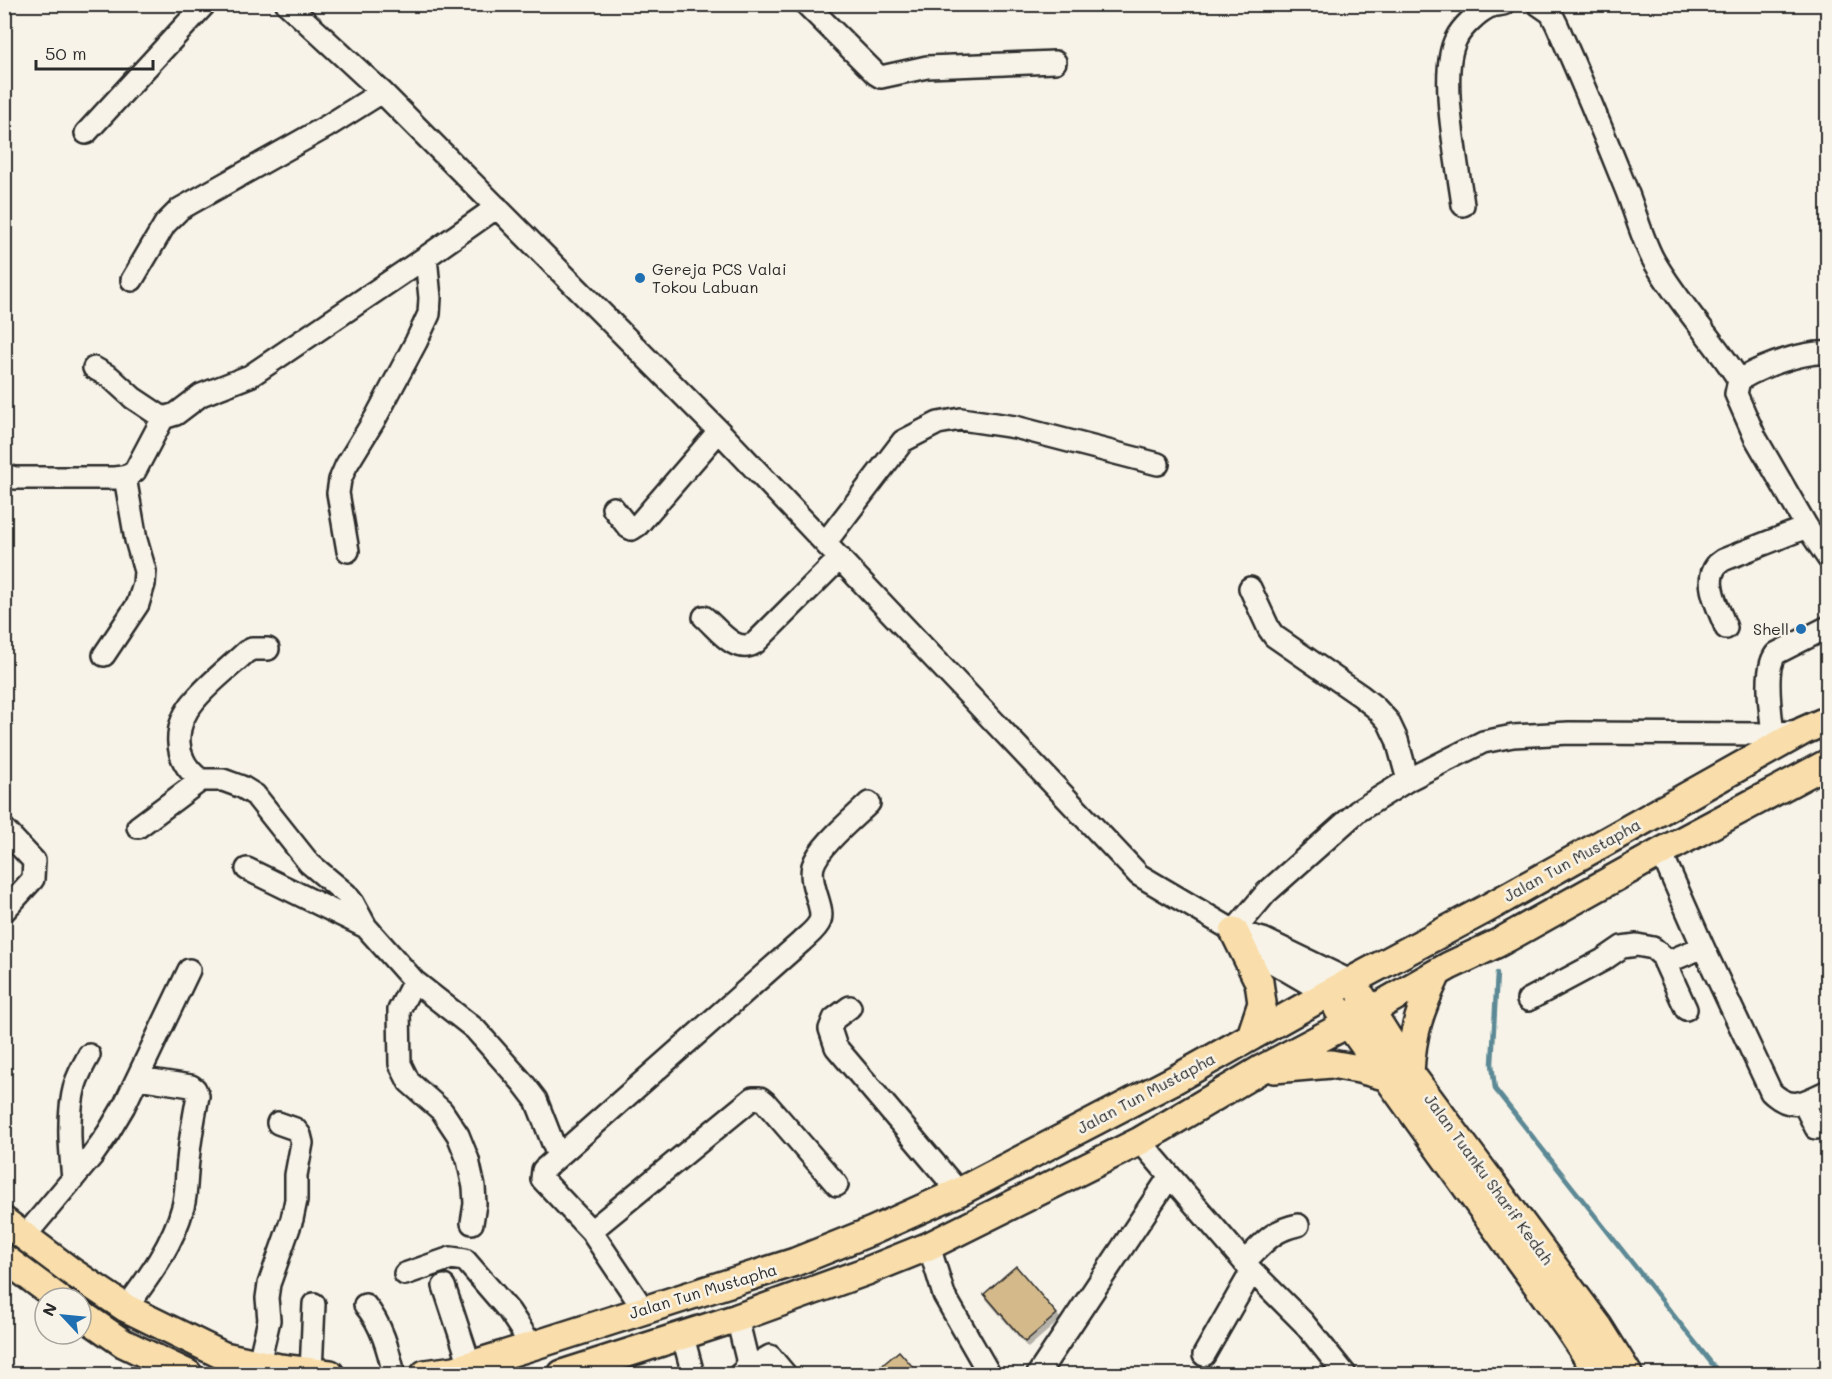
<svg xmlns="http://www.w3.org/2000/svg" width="1832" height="1379" font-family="Mali,sans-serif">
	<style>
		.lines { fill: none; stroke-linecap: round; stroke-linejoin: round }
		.stream { stroke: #5b8995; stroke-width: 4.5 }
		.building { fill: #d4ba8a; stroke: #2b2b2b; stroke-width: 1.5; filter: url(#shadow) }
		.minor-casing { stroke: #2b2b2b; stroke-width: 26 }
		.major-casing { stroke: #2b2b2b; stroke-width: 32 }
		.minor { stroke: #f7f3e8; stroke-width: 21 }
		.major { stroke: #f9deab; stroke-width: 27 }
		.poi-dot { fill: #1f6fb2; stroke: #f7f3e8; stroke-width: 2 }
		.labels { text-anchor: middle; stroke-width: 5; stroke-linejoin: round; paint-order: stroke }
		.poi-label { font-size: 16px; fill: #2b2b2b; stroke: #f7f3e8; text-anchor: start }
		.street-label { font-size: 16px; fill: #2b2b2b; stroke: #f7f3e8 }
	</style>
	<defs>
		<filter id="shadow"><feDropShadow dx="3" dy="5" stdDeviation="0" flood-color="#0004"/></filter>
	</defs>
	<rect width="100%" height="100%" fill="#f7f3e8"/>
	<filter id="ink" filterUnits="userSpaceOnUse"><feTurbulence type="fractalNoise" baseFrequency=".0167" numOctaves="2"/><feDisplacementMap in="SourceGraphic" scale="12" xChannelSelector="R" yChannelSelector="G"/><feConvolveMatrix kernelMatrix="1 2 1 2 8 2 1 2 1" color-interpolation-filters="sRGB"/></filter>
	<g filter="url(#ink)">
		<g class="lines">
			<!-- stream -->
			<path class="stream" d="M1497,973l-5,91 3,25 225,285"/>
		</g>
		<!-- building -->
		<path class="building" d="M1016,1266l41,48 -32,28 -41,-48z
			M899,1351l20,23h-47z"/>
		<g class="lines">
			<defs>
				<path id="minor" d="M287,4l95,88 337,339 420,444 95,56 29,8 87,42
					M806,4l70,70 5,3 46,-10 128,-5
					M1538,4l13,9 6,12c24,54 47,109 69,164 9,22 17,53 28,72 25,43 59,78 85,119l-3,14 19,43 52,90 21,31
					M86,133l119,-129
					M1463,205c-5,-40 -25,-132 -7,-166 5,-11 22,-27 33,-32 4,-2 10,-2 14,-3
					M132,280l33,-56 15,-15 146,-82 56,-35
					M94,368l16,9 23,21 30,20
					M1739,380c21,-13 64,-29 89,-27
					M4,475l11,3h99c9,-1 14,-1 21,-7l28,-53 13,-4 25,-19 49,-19 176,-119 71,-50
					M613,508l15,19 4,2 6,-4 81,-94
					M825,543l78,-102 35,-18 23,-4 54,8 143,37
					M348,551l-10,-58 2,-13 6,-14 30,-49 40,-75 13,-28 1,-16 -4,-41
					M1250,588l19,41 5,7 87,60 15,12 12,13 9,19 11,40
					M704,617c14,12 31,38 51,26l85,-85
					M1726,628c-6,-17 -23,-45 -10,-62 2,-3 5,-4 7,-6l84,-33
					M104,655l34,-51 6,-20 1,-13 -9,-31 -11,-63
					M1773,734c-2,-19 -10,-68 4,-81l51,-26
					M201,780c-29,-20 -28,-55 -6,-80 15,-18 34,-32 51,-48l6,-3h16
					M138,827l63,-47h22l19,7 13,8 54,68 37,31 7,9 13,24 48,54 61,48 48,54 13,17 22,56
					M4,829l30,32 -1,18 -29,32
					M1661,852l42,95 68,145c21,20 33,10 57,-1
					M247,869l119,58
					M1234,931l32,-38 92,-82 50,-31 75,-38 30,-6 56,-3 204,1 26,-3
					M1240,937l15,15 72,42
					M1665,963l38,-16
					M414,981l-15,29 1,54 9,18 33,29 16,24 10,25 6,27 1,17 -3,19
					M1528,1000l75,-40 19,-13 15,-2 16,3 9,8 24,53
					M850,1007l-16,12 -4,10 6,18 123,145
					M1803,1102l13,26
					M1170,1176l82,95 51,51 42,52
					M73,1179c-3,-31 -6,-64 2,-94 3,-10 9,-21 14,-30
					M591,1231l162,-133h7l5,4 72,83
					M24,1237l68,-81 16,-23 16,-27 65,-136
					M929,1246l15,49 43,75
					M1244,1262c19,-18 28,-32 54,-37
					M405,1274l46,-16 14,2 44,51 23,35
					M444,1286l26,79
					M365,1305c17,20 23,44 29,69
					M126,1308c23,-31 47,-64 57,-101 4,-16 3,-31 5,-46 2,-22 6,-44 10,-65l-3,-7 -4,-3 -53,-8
					M644,1310l-53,-79 -49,-52 1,-9 258,-228c6,-6 16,-13 19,-21 5,-14 -12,-36 -7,-55 6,-20 41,-48 56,-63
					M737,1318l10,41 -1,11 -6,4
					M683,1337l10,37
					M1204,1355l48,-84
					M259,1363l10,-43 -2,-22 2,-14 23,-65 4,-19v-25l6,-32 -2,-8 -5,-6 -17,-6
					M746,1370l24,-14 15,18
					M311,1372l3,-68
					M1038,1374l132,-198 -30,-35"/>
				<path id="major" d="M1234,931l25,51 3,21 -11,33
					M1362,997l48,76 188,253 30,48
					M1338,1009l231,320 30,45
					M1274,1069l57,-5 28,5 29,8
					M1410,1073c2,-41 10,-63 27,-99
					M4,1221l68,51 54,36 98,48 55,12 51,6
					M4,1258l54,40
					M81,1314l42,29 65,31
					M425,1374l30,-4 77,-24 263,-84 77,-31 87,-39 215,-112 153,-86 157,-84 319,-179 25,-11
					M562,1374l175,-56 130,-47 62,-25 211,-105 120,-71 89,-47 100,-57 49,-23 163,-91 167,-89"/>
			</defs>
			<!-- minor casing -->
			<use href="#minor" class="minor-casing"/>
			<!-- major casing -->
			<use href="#major" class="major-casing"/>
			<!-- minor -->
			<use href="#minor" class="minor"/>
			<!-- major -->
			<use href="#major" class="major"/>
		</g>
	</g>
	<!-- markers -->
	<g class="poi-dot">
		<circle cx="640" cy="278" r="6"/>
		<circle cx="1801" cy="629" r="6"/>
	</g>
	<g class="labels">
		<!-- poi labels -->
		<g class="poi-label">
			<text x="652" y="275">Gereja PCS Valai<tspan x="652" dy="18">Tokou Labuan</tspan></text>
			<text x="1789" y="635" text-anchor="end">Shell</text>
		</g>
		<!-- street labels -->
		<g class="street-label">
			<text transform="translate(1572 860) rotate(-29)" y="6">Jalan Tun Mustapha</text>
			<text transform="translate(1146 1093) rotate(-28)" y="6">Jalan Tun Mustapha</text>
			<text transform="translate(1489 1179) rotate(54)" y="6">Jalan Tuanku Sharif Kedah</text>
			<text transform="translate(703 1291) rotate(-17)" y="6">Jalan Tun Mustapha</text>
		</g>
	</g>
	<!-- margin -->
	<rect width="1832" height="1379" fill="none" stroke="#f7f3e8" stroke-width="24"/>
	<rect x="12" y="12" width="1808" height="1355" fill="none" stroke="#2b2b2b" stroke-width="2" filter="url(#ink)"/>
	<!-- north arrow -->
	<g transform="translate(63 1316) rotate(296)"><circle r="28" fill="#f7f3e8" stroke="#a5a39c" stroke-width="1.5"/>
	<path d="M0-4.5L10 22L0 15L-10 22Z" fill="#1f6fb2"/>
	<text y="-9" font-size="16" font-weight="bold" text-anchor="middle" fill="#2b2b2b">N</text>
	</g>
	<!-- scale -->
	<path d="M36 60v9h117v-9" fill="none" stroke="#2b2b2b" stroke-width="3"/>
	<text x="45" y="60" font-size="18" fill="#2b2b2b" stroke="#f7f3e8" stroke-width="4.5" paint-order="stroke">50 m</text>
</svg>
